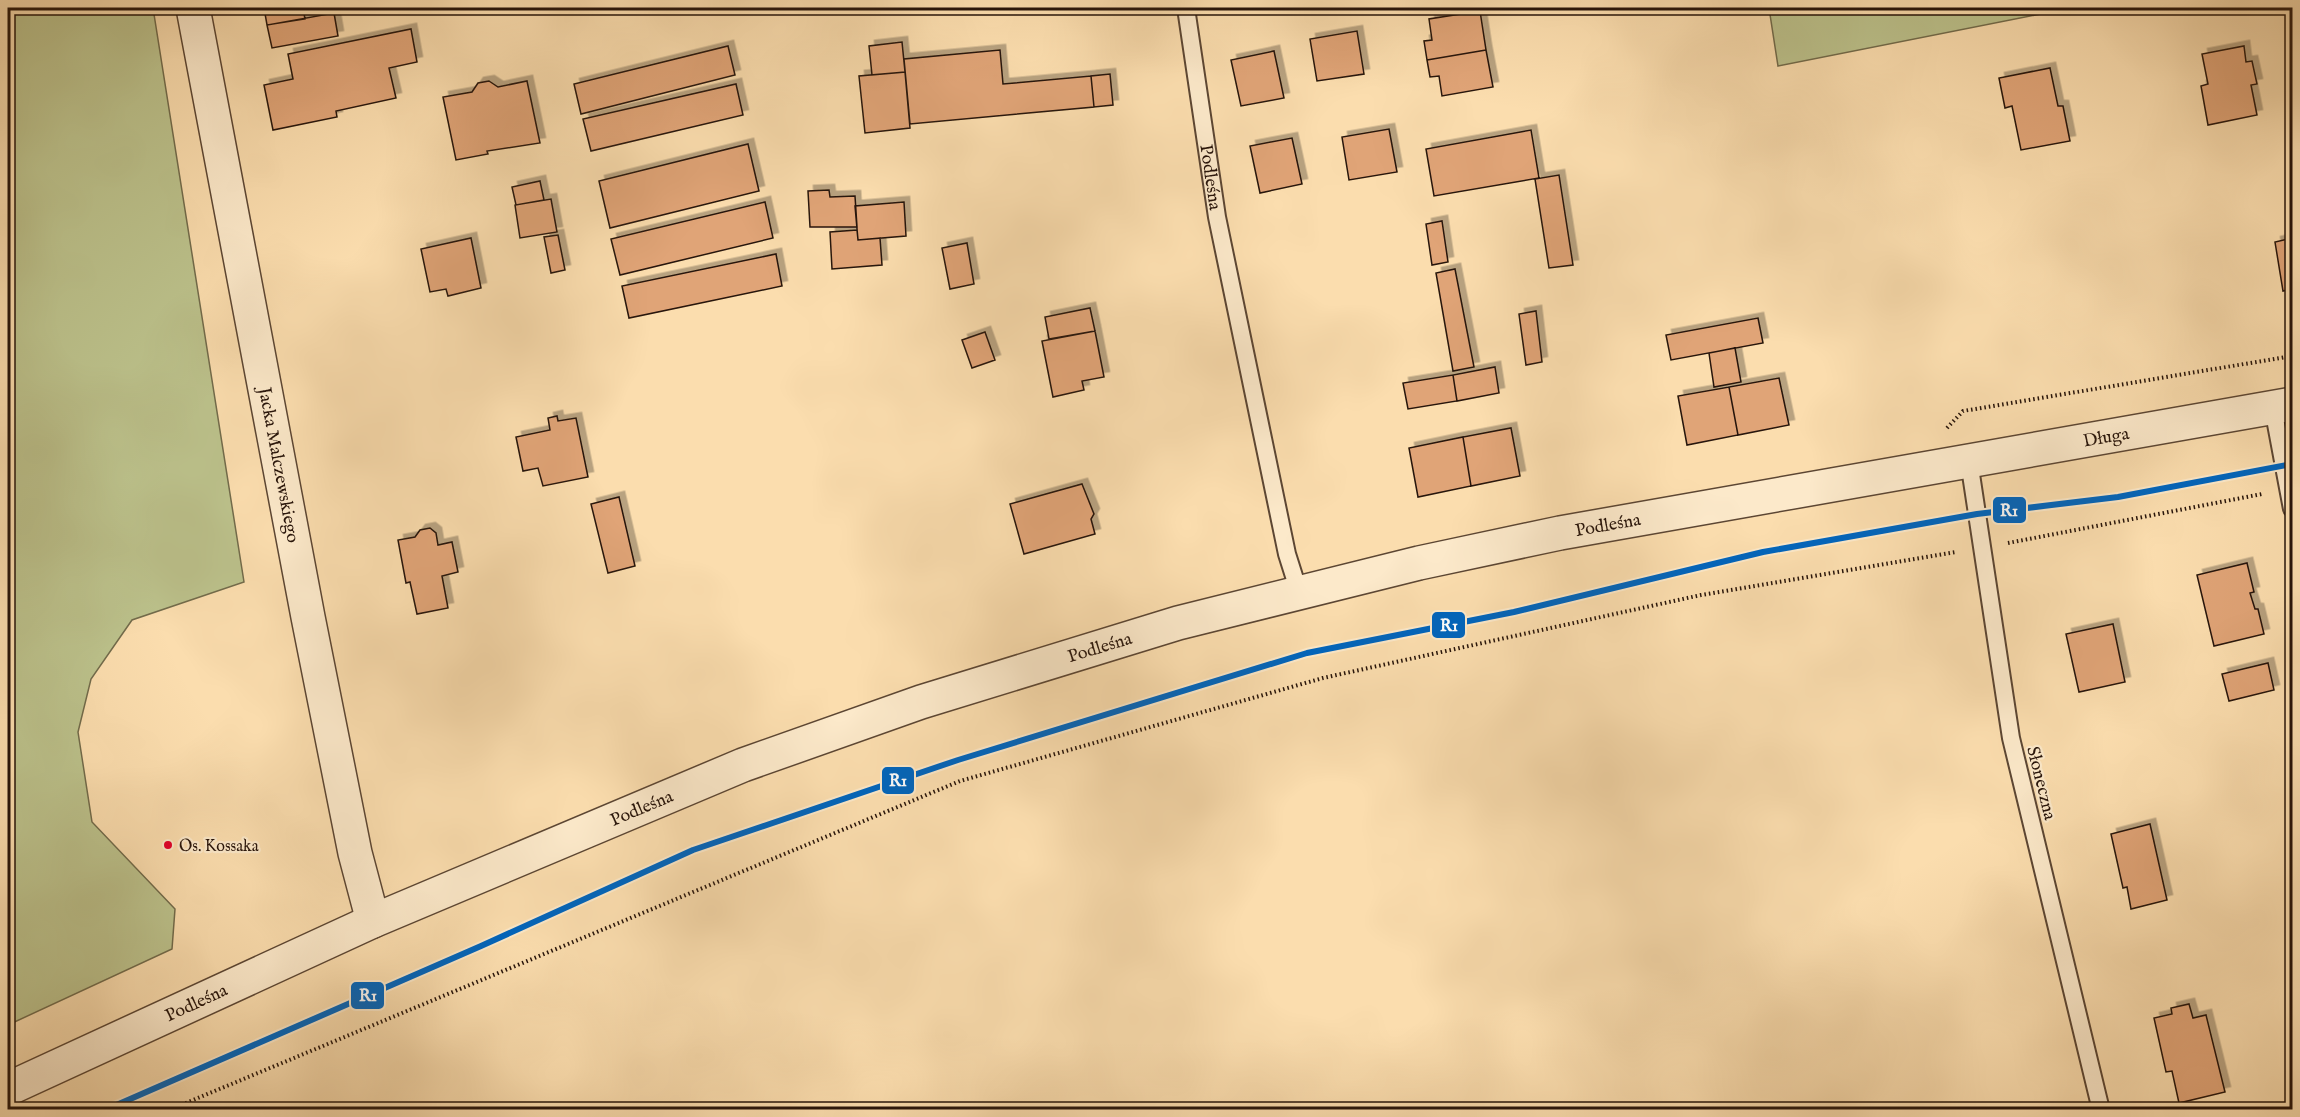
<svg xmlns="http://www.w3.org/2000/svg" width="2300" height="1117" font-family="'IM FELL English',serif">
	<style>
		.green { fill: #bcc28c; stroke: #726b4b; stroke-width: 1.5 }
		.building { fill: #e0a477; stroke: #27140a; stroke-width: 1.5; filter: url(#shadow) }
		.lines { fill: none; stroke-linecap: round; stroke-linejoin: round }
		.service-casing { stroke: #5c4633; stroke-width: 20 }
		.minor-casing { stroke: #5c4633; stroke-width: 36 }
		.tertiary-casing { stroke: #5c4633; stroke-width: 36 }
		.path { stroke: #27140a; stroke-width: 4; stroke-dasharray: 1.5 3; stroke-linecap: butt }
		.service { stroke: #fce9ca; stroke-width: 16 }
		.minor { stroke: #fce9ca; stroke-width: 33 }
		.tertiary { stroke: #fce9ca; stroke-width: 33 }
		.rail-1-casing { stroke: #fce9ca; stroke-width: 10 }
		.rail-1 { stroke: #0065bd; stroke-width: 6 }
		.bus-dot { fill: #e4002b; stroke: #fce9ca; stroke-width: 2 }
		.labels { text-anchor: middle; stroke-width: 4.5; stroke-linejoin: round; paint-order: stroke }
		.bus-label { font-size: 16px; fill: #27140a; stroke: #fce9ca; text-anchor: start }
		.street-label { font-size: 18px; fill: #27140a; stroke: #fce9ca }
		.line-badge { stroke: #fce9ca; stroke-width: 2 }
		.badge-label { font-size: 16px; text-anchor: middle; font-weight: bold; fill: #fff }
	</style>
	<defs>
		<filter id="shadow"><feDropShadow dx="5.5" dy="-5.5" stdDeviation="0" flood-color="#0004"/></filter>
	</defs>
	<rect width="100%" height="100%" fill="#fbddae"/>
	<filter id="stains"><feTurbulence type="fractalNoise" baseFrequency=".00333" numOctaves="4"/><feColorMatrix values="0 0 0 0 .2 0 0 0 0 .09 0 0 0 0 .02 0 0 0 .5 -.17"/></filter>
	<radialGradient id="worn" r=".72"><stop offset=".6" stop-color="#630" stop-opacity="0"/><stop offset="1" stop-color="#630" stop-opacity=".3"/></radialGradient>
	<!-- green -->
	<path class="green" d="M17,8h136l91,574 -112,38 -41,59 -13,53 14,90 83,87 -3,40 -164,76v-1012z
		M1769,8h302l-293,58z"/>
	<!-- building -->
	<path class="building" d="M264,8h39l2,11 -38,6z
		M1480,11l6,39 -59,10 -3,-19 8,-1 -3,-21z
		M334,13l4,23 -66,12 -5,-23z
		M411,29l6,33 -28,6 7,30 -60,13 1,6 -64,13 -9,-45 29,-6 -5,-25z
		M1357,31l7,43 -47,7 -7,-42z
		M902,42l3,30 -33,3 -3,-29z
		M728,46l7,29 -154,39 -7,-30z
		M2244,46l2,16 6,-1 5,23 -6,1 6,30 -49,10 -7,-39 7,-2 -6,-30z
		M1000,50l3,34 88,-8 3,31 -184,17 -6,-65z
		M1486,50l7,37 -51,9 -3,-20 -9,1 -3,-17z
		M1274,51l10,47 -43,8 -10,-46z
		M2050,68l8,38h5l7,35 -49,9 -9,-44 -7,2 -6,-30z
		M905,72l5,56 -45,5 -6,-57z
		M1110,74l3,31 -19,2 -3,-31z
		M489,81l9,6 29,-6 13,62 -53,8 1,3 -32,6 -13,-63 29,-5 6,-9z
		M736,84l7,31 -152,36 -8,-32z
		M1389,129l8,43 -48,8 -7,-43z
		M1531,130l8,48 -105,18 -8,-47z
		M1292,138l10,46 -42,9 -10,-47z
		M748,144l11,47 -149,37 -11,-47z
		M1559,175l14,90 -24,3 -14,-89z
		M540,181l4,19 -28,5 -4,-18z
		M829,190l1,7 25,-1 2,31h-47l-2,-36z
		M551,199l6,33 -37,6 -5,-33z
		M765,202l8,36 -153,37 -9,-36z
		M904,202l2,34 -48,4 -3,-34z
		M1442,221l6,41 -16,3 -6,-41z
		M857,230l1,10 22,-2 2,27 -50,4 -2,-37z
		M558,235l7,35 -14,3 -7,-36z
		M471,238l10,50 -33,8 -2,-7 -16,3 -9,-43z
		M2292,238v51l-9,2 -8,-49z
		M967,243l7,41 -24,5 -8,-41z
		M776,254l6,32 -153,32 -7,-32z
		M1455,269l19,98 -21,4 -17,-98z
		M1090,308l5,23 -46,8 -4,-22z
		M1536,311l6,51 -16,3 -7,-51z
		M1758,318l5,25 -92,17 -5,-25z
		M1095,331l9,46 -22,4 2,9 -31,7 -11,-56z
		M985,332l10,28 -23,8 -10,-28z
		M1735,348l6,34 -27,5 -5,-34z
		M1495,367l4,26 -42,8 -4,-26z
		M1453,375l4,26 -49,8 -5,-26z
		M1779,378l10,47 -51,10 -9,-48z
		M1729,387l9,48 -51,10 -9,-49z
		M557,416l1,5 18,-3 12,59 -45,9 -5,-18 -15,3 -7,-34 34,-7 -2,-12z
		M1511,428l9,48 -49,10 -8,-49z
		M1463,437l8,49 -53,11 -9,-49z
		M1082,484l12,30 -3,5 4,15 -71,20 -14,-50z
		M619,497l16,69 -27,7 -17,-69z
		M430,528l6,5 2,12 14,-3 6,30 -16,4 6,32 -31,6 -7,-32 -4,1 -8,-43 17,-3 5,-7z
		M2247,563l7,29 -4,1 5,16h3l6,25 -50,12 -17,-71z
		M2113,624l12,58 -46,10 -13,-58z
		M2268,663l6,27 -45,11 -7,-27z
		M2150,824l17,76 -36,9 -4,-22 -4,1 -12,-54z
		M2189,1004l4,14 13,-3 19,77 -46,11 -7,-32 -6,1 -12,-54 18,-4 -1,-6z"/>
	<g class="lines">
		<defs>
			<g id="service">
				<path id="s1" d="M1186,8l31,209 70,337 12,38"/>
				<path d="M2273,408l19,101"/>
				<path d="M1969,461l42,277 90,372"/>
			</g>
			<g id="minor">
				<path id="s2" d="M193,8l115,609 47,236 18,68"/>
			</g>
			<g id="tertiary">
				<path id="s3" d="M8,1089l365,-168 370,-156 178,-63 257,-79 241,-60 141,-30 732,-129"/>
			</g>
		</defs>
		<!-- service casing -->
		<use href="#service" class="service-casing"/>
		<!-- minor casing -->
		<use href="#minor" class="minor-casing"/>
		<!-- tertiary casing -->
		<use href="#tertiary" class="tertiary-casing"/>
		<!-- path -->
		<path class="path" d="M1947,428l16,-17 329,-55
			M2008,543l254,-49
			M169,1110l791,-329 363,-103 378,-83 255,-43"/>
		<!-- service -->
		<use href="#service" class="service"/>
		<!-- minor -->
		<use href="#minor" class="minor"/>
		<!-- tertiary -->
		<use href="#tertiary" class="tertiary"/>
		<defs>
			<path id="rail-1" d="M105,1110l376,-164 212,-96 265,-90 349,-107 207,-41 249,-60 214,-38 141,-17 174,-33"/>
		</defs>
		<!-- rail-1 casing -->
		<use href="#rail-1" class="rail-1-casing"/>
		<!-- rail-1 -->
		<use href="#rail-1" class="rail-1"/>
	</g>
	<!-- markers -->
	<circle class="bus-dot" cx="168" cy="845" r="5"/>
	<g class="labels">
		<!-- bus labels -->
		<g class="bus-label">
			<text x="179" y="851">Os. Kossaka</text>
		</g>
		<!-- street labels -->
		<g class="street-label">
			<text dy="6" stroke="none"><textPath href="#s1" startOffset="171">Podleśna</textPath></text>
			<text dy="6" stroke="none"><textPath href="#s3" startOffset="2208">Długa</textPath></text>
			<text dy="6" stroke="none"><textPath href="#s2" startOffset="465">Jacka Malczewskiego</textPath></text>
			<text dy="6" stroke="none"><textPath href="#s3" startOffset="1702">Podleśna</textPath></text>
			<text dy="6" stroke="none"><textPath href="#s3" startOffset="1179">Podleśna</textPath></text>
			<text transform="translate(2042 783) rotate(76)" y="6">Słoneczna</text>
			<text dy="6" stroke="none"><textPath href="#s3" startOffset="693">Podleśna</textPath></text>
			<text dy="6" stroke="none"><textPath href="#s3" startOffset="207">Podleśna</textPath></text>
		</g>
	</g>
	<g class="line-badge">
		<rect x="1992" y="496" width="35" height="28" rx="6" fill="#0065bd"/>
		<rect x="1431" y="611" width="35" height="28" rx="6" fill="#0065bd"/>
		<rect x="881" y="766" width="34" height="29" rx="6" fill="#0065bd"/>
		<rect x="350" y="981" width="35" height="29" rx="6" fill="#0065bd"/>
	</g>
	<g class="badge-label">
		<text x="2009" y="516">R1</text>
		<text x="1449" y="631">R1</text>
		<text x="898" y="786">R1</text>
		<text x="368" y="1001">R1</text>
	</g>
	<!-- margin -->
	<rect width="2300" height="1117" fill="none" stroke="#fbddae" stroke-width="30"/>
	<rect x="9" y="9" width="2282" height="1099" fill="none" stroke="#27140a" stroke-width="3"/>
	<rect x="15" y="15" width="2270" height="1087" fill="none" stroke="#27140a" stroke-width="1.5"/>
	<rect width="100%" height="100%" filter="url(#stains)"/>
	<rect width="100%" height="100%" fill="url(#worn)"/>
</svg>
